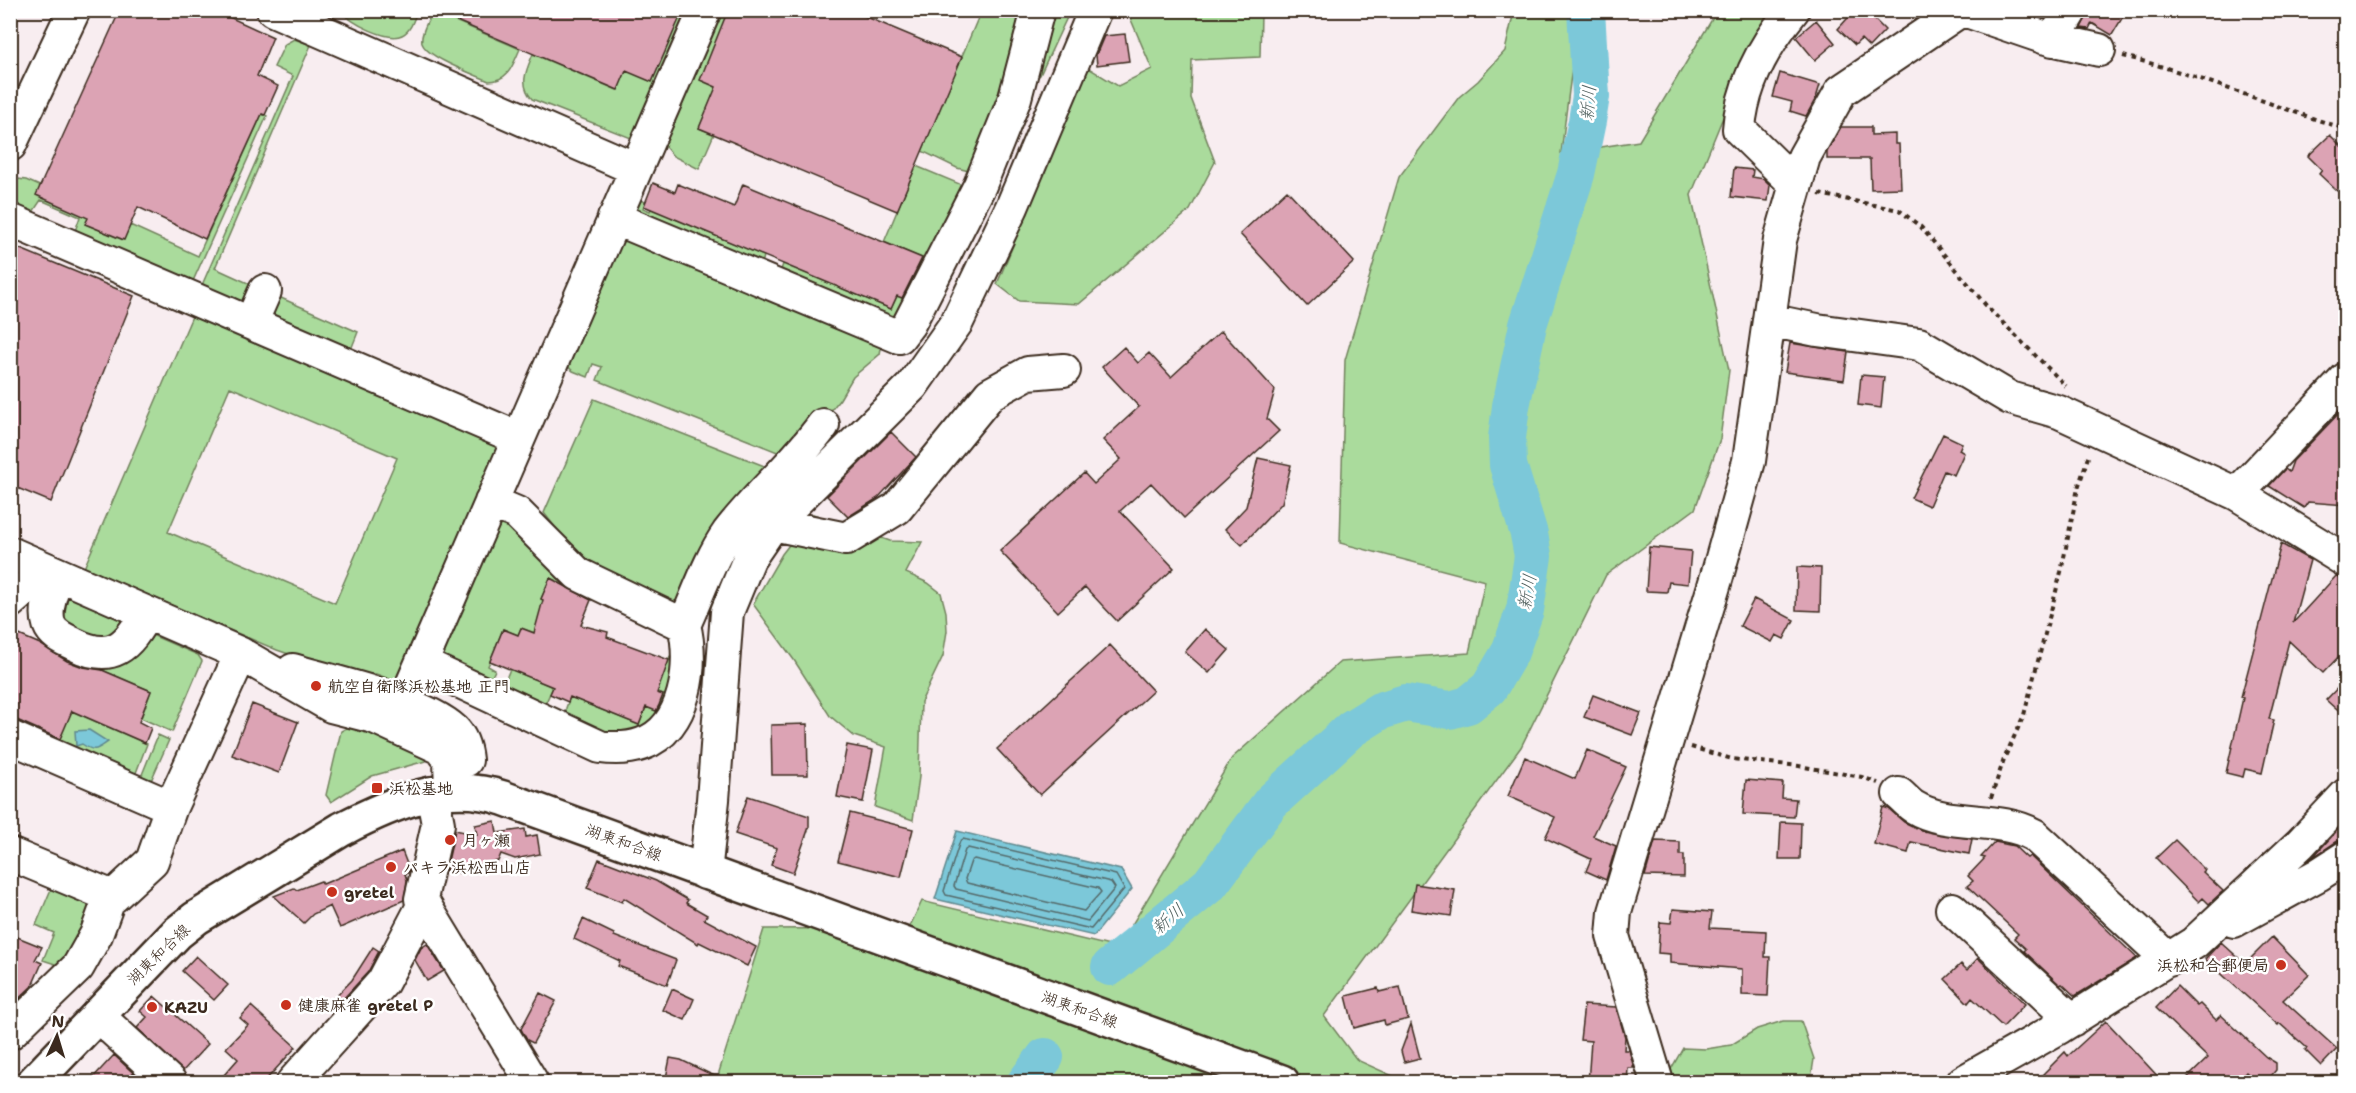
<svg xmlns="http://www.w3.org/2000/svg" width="2356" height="1093" font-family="'Shantell Sans','Klee One',sans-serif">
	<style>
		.green { fill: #aadb9c; stroke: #72825d; stroke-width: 1.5; fill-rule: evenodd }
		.water { fill: #7bc8d9; stroke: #61898e; stroke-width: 1.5 }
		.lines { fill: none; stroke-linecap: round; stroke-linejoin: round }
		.shore { stroke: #556969; stroke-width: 1.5 }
		.river { stroke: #7bc8d9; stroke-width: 38 }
		.building { fill: #dca3b4; stroke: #3b2a1e; stroke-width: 1.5 }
		.minor-casing { stroke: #3b2a1e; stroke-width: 36 }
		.major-casing { stroke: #3b2a1e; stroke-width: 38 }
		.path { stroke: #3b2a1e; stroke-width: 4; stroke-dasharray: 4.5 4.5; stroke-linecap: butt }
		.minor { stroke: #fff; stroke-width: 32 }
		.major { stroke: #fff; stroke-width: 33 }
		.poi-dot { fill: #c8321e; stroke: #fff; stroke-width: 2 }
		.labels { text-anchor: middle; stroke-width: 5; stroke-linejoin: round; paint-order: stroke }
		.poi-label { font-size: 16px; font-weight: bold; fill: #3b2a1e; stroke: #fff; text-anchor: start }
		.street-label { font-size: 16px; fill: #3b2a1e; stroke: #fff }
		.water-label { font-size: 18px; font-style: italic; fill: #51615f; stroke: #fff }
	</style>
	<rect width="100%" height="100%" fill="#f8edf0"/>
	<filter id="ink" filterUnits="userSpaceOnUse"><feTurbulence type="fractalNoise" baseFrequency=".0167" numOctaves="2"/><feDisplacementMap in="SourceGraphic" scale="12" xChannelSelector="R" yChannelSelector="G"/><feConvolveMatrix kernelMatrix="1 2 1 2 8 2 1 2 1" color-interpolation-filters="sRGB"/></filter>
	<g filter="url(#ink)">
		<!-- green -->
		<path class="green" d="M342,11h75c-3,8 -6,20 -15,24 -13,7 -53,-12 -60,-24z
			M432,11l88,38c-7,15 -11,32 -31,32 -15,-7 -62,-23 -67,-38 -2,-10 7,-23 10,-32z
			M683,11h9l-57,125 -4,2 -99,-39c-13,-15 -6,-28 1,-45l84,36 9,-19z
			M716,11h33l-50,117 15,6 -15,35 -26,-13 -12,-14z
			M981,11h52l-60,161 -16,-4 -35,-17z
			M1051,11h19l-30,64 -6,5z
			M1514,11h59l-1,56 -11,86 78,-12 78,-130h61l-50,94 -37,90 38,175 -9,69 -25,70 -89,66 -85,172 -197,269 33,44 49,22h-687v-10l45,-143 145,-1 13,-27 196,47 114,-190 108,-96 129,-9 16,-72 -145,-38 5,-183 54,-183 60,-80 19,-16 27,-30z
			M1213,12l48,2 -1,43 -68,3 -1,38 24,64 -25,48 -111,94 -60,-3 -22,-17 90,-217 31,19 34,-17 -23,-54z
			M294,39l17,6 -96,223 44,20 -11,12 -10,3 -39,-11 94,-216 -19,-9 11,-23z
			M262,114l5,2 -74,165 -118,-50 5,-14 -39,-17 -10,15 -20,-3 -1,-30 8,-3 8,1 66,29 -6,15 37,16 7,-15 68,31z
			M916,166l46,19 4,5 -35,80 -13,-4 3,-8 -37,-16z
			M656,196l16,22 92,38 -2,8 -127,-48v-18l10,4 -2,6 7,3z
			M621,235l261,108 -2,11 -27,23 -13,22 -18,23 -32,35 -193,-77 5,-13 -9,-3 -5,13 -15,-6 -7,-6z
			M783,264l108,45 6,-13 8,3 -5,23 -120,-49z
			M272,294l86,38 -10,25 -75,-40 -3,-7z
			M196,307l310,136 -86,203 -25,35 -19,-7h-8l-4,6 -87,-30 -193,-82zM230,387l167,71 -62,145 -167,-71z
			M594,399l183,72 -90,137 -98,-38 -45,-57z
			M494,514l94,80 -38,-16 -9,21 43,18 -10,25 -39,-9 -14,-5 -3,7 -15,-6 -15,37 7,4 -6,13 -46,-20 -2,-10z
			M813,514l77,27 32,1 -16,31 22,10 13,10 5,19 1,19 -4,25 -22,46 -2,75 -6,43 -38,-13 11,-60 -32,-11 -24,-20 -36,-56 -41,-56 29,-50z
			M59,593l71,30 -11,17 -53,-4z
			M145,632l53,23 4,6 -30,71 -31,-14 10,-27 -58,-25z
			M677,639l1,42 -20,41 -36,19 -56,-23v-10l4,-11 69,28 7,-18 11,4 6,-16 -7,-3z
			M510,669l43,18 -6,13 -6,6 -41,-13z
			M60,706l87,38 -13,34 -89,-37z
			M354,724l75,36 -57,16 -41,26 -5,-7 15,-64z
			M158,735l11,5 -19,43 -11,-1z
			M54,882l36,16 5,10 -28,57 -12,-1 -12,-4 11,-27 -18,-8z
			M1783,1021h18l13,38 -3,19 -26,4h-113l-2,-11 13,-23 23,1 25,-4 26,-16z"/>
		<!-- water -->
		<path class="water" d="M89,730l19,12c-11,7 -13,11 -26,2l-6,2 -1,-15z
			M957,831l164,39 11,19 -38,47 -159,-37z"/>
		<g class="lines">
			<!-- shore -->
			<path class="shore" d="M963,839l153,36 8,14 -33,40 -145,-34 -2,-4 16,-50z
				M968,848l143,34 4,6 -27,33 -132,-32 -2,-3 11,-36z
				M974,859l124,29 3,4 -17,19 -117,-28 -2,-4 6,-18z"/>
			<!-- river -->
			<path class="river" d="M1110,967l100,-83 61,-82 80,-73 29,-18 26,-8 44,7 18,-5 21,-17 21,-36 15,-42 8,-54 -4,-22 -21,-69 -1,-27 4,-32 17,-81 48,-151 11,-53 4,-25 -5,-86
				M1026,1082l19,-25"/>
		</g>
		<!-- building -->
		<path class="building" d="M120,10h94l59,27 -16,39 21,10 -13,29 -3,-1 -57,125 -67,-32 -14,33 -39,-16 3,-6 -52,-23z
			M431,10h252l-31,72 -26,-11 -8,19z
			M728,10l18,6 3,-6h101l112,47 -65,154 -198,-83 17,-41 -16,-7z
			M1855,10h10l20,20 -16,17 -8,-8 -6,6 -17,-16z
			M2089,10h38l-15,25 -20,-12 -3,6 -8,-1z
			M1816,20l19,23 -20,17 -19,-23z
			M1125,34l4,27 -32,4 -1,-10 8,-19z
			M1780,73l40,12 -4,13 -10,18 -16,-5 2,-9 -19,-5z
			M1841,127h30v8l24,-1v10h4l2,44 -30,1 -1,-30h-43v-7z
			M2330,135l16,16v31l-9,9 -18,-17 3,-4 -14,-14z
			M1734,168l19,2 -1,7 12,2 6,6 -2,16 -37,-4z
			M653,183l22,9 3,-8 56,23 9,-23 179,74 -20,40 -5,-2 -6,13 -247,-103z
			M1287,190l67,72 -47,44 -67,-72z
			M18,248l116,48 -83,206 -41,-17v-219z
			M1221,331l54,59 -8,29 12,12 -95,87 -33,-35 -31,28 54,57 -57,53 -32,-34 -27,25 -58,-61 84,-78 10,11 27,-25 -18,-19 36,-33 -37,-40 22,-20 14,16 11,-10 22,24z
			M1790,343l58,9 -4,28 -59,-8z
			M1861,375l23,2 -3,31 -23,-3z
			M2346,406v99l-38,-3 -4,6 -35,-22 16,-17 4,3 4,-11z
			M891,432l25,25 -38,41 -30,19 -21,-21z
			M1943,434l19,9 -3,7 5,3 -10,22 -10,-4 -15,35 -18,-8z
			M1258,458l33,7 -9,38 -40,42 -17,-16 21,-22z
			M2281,544l29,16 -17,63 43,-47 10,3v70l-23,24 -34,-32 -20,78 5,1 -12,53 -17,-4 -2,8 -17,-4 17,-75 -2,-1z
			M1649,547l42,4 -3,33 -19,-2 -2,10 -21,-1z
			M1797,567l24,1 -1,43 -24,-1z
			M550,578l41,22 -10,25 27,7 -1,5 62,23 -12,33 6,2 -4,10 -3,6 -10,-4 -7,18 -69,-28 -2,5 -18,-8 3,-7 -63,-26 13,-32 15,6 3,-7 13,5 9,-33 -2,-1z
			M1754,599l40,21 -10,19 -8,-4 -4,7 -32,-16z
			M1205,629l24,21 -20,23 -24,-21z
			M10,631l30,13 27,17 16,6 19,3 49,21 -12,31 12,6 -6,15 -73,-32 -12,28 -50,-22z
			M1110,645l43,46 -113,104 -43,-46z
			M2346,679v39l-20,-18z
			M1593,695l48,18 -9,22 -48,-18z
			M252,704l46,18 -19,51 -47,-18z
			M807,724l1,51h-36l-1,-50z
			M847,745l26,5 -10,52 -26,-5z
			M1587,750l39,17 -33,69 23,10 -10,34 -20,-9 5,-12 -46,-21 10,-21 -47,-21 17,-39 50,22z
			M1746,780l37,3 -1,15 14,1 -2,18 -51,-3z
			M748,796l61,20v11l-16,46 -22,-8 6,-17 -42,-14z
			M1883,807l6,2 15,13 19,9 49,8 -3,15 -58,-12 -3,11 -34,-9z
			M850,813l63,16 -12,48 -63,-16z
			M495,821l2,12 28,-4 1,8 11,-2 3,19 -25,5 -14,-5 -3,7 -37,7 -1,5 -14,-3 9,-40 22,5 -2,-10z
			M1781,822l20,1 -1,36h-21z
			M2344,823l2,16 -10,3 -24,16z
			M2175,840l30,30 -2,2 20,19 -14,13 -6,-6 -4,4 -43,-44z
			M1655,841l25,1v13h4v22l-39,-1z
			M1995,842l19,4 13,12 3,-2 107,102 -62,38 -13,-12 -2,1 -36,-34 2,-2 -12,-11 4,-4 -51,-48 6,-5 -5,-5 17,-18 -4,-1z
			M402,851l7,18 -1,4 -3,1 2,6 -3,20 -64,28 -10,-22 -17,8 -9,9 -30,-27 20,-8 3,2 24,-9 2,3z
			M599,859l57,22 32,19 -2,3 21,12 -3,4 52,28 -9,19 -48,-24 -1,2 -74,-46 -2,4 -35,-14z
			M1415,884l40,6 -4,26 -40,-6z
			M1673,909l39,3 -2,16 56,3 -1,26h5l-2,39 -26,-1v-26l-72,-6v-9l-12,-1 2,-31 11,1z
			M583,919l31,15v2l62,24 -9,25 -49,-19 2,-5 -46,-22z
			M10,934l32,13 -7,13 7,3 -10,23 -22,21z
			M2272,937l37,38 -26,25 54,49 -16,17 -16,-16 2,-2 -28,-25 -1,2 -73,-66 16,-17 24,22z
			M427,944l17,27 -17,10 -12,-21 6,-12z
			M373,947l6,4 -11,21 -36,39 -5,-5 25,-26z
			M196,956l32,29 -14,15 -32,-29z
			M1978,958l47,46 -22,23 -31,-29 -4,5 -23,-24 16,-15 6,6z
			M2177,986l20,20 3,-2 16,16 5,-5 45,42 10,6v7l-11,13h-7l-12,-11 -10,11h-54l26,-25 -52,-50z
			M1400,987l8,32 -23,6 -1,-5 -30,8 -8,-32 32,-8 1,4z
			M672,989l22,10 -9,21 -22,-10z
			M540,993l16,8 -23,42 -6,-3 -6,-11z
			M154,996l54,48 -25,27 -46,-43 10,-11 -7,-6z
			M1584,1005l32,2 9,30 -1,13h5l5,18h-6l-1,15h-39l3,-42 -11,-1z
			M251,1006l45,41 -33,36h-46l21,-24 -12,-11 22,-23 -8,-7z
			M2106,1021l30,32 28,30h-113l-8,-9 22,-22 3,4z
			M1411,1024l9,34 -16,4 -3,-11z
			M114,1055l30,28h-56z
			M670,1058l11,2 48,23h-64z"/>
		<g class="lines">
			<defs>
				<path id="minor" d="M273,10l363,159
					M1793,10c-28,34 -51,74 -54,119l57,56
					M1964,10l82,28 53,12
					M2053,40l18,-30
					M10,145l64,-135
					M614,218l285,119 10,-13 71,-139 35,-87 23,-88
					M10,220l508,218
					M1769,320l11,-80 24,-83 37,-66 120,-81
					M251,323l14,-32
					M2237,494l109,-115
					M773,524l73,15 51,-31 93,-114 38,-21 36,-3
					M10,553l231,101 90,52 43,11 67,31 9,12 1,30
					M57,574c-4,15 -13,34 -8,50 4,11 15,15 25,20 38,19 54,3 72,-31
					M10,602l15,-13 18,-21
					M684,625c14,-30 25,-65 44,-92 29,-38 67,-69 95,-108
					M422,664l178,83c15,2 28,2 42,-3 44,-15 52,-80 42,-119l-106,-51 -61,-61 -26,-11
					M293,670c43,13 129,31 161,60 8,8 11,20 12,30
					M404,703l301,-693
					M10,737l161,70
					M432,793l6,31 -17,75 111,183
					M1899,794c5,4 10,10 15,13 34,21 85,8 120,28l135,125
					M10,854l103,43 39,-36 19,-54 70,-153
					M705,873l8,-73 14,-188 22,-53 24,-35 139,-138 45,-64 55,-115 83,-197
					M1952,909l120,111
					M2234,921l84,-46 28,-18
					M97,1015l73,67
					M10,1033l68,-66 18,-32 14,-38
					M293,1082l90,-100 41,-78
					M1657,1082l-44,-146 2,-24 102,-336 32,-115 20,-141 48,10 102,14 91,54 49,14 178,82 109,67
					M1963,1082l97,-55 134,-84 106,-99 46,-49"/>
				<path id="major" d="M34,1082l143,-149 19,-15 146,-89c50,-26 104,-50 161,-31l779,284"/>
			</defs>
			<!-- minor casing -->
			<use href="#minor" class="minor-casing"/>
			<!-- major casing -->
			<use href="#major" class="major-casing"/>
			<!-- path -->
			<path class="path" d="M2123,56c77,19 148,50 223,73
				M1819,194l80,16 22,17 68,82 77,77
				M1691,747l41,12 67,7 63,11 16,6
				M1991,798l13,-39 20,-44 37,-143 17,-84 11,-34"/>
			<!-- minor -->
			<use href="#minor" class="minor"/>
			<!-- major -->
			<use href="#major" class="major"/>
		</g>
	</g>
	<!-- markers -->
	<g class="poi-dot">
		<circle cx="316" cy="686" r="6"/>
		<rect x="371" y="782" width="12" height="12" rx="3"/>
		<circle cx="450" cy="840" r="6"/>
		<circle cx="391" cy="867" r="6"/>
		<circle cx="332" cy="892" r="6"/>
		<circle cx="2281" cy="965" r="6"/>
		<circle cx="286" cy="1005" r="6"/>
		<circle cx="152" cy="1007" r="6"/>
	</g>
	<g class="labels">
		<!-- poi labels -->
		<g class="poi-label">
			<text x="328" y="692">航空自衛隊浜松基地 正門</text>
			<text x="389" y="794">浜松基地</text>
			<text x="462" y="846">月ヶ瀬</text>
			<text x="403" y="873">パキラ浜松西山店</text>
			<text x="344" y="898">gretel</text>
			<text x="2269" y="971" text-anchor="end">浜松和合郵便局</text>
			<text x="298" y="1011">健康麻雀 gretel P</text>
			<text x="164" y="1013">KAZU</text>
		</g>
		<!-- street labels -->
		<g class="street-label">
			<text transform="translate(624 842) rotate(20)" y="6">湖東和合線</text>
			<text transform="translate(158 954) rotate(-44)" y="6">湖東和合線</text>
			<text transform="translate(1080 1009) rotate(20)" y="6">湖東和合線</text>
		</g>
		<!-- water labels -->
		<g class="water-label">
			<text transform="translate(1588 103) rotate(-85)" y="6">新川</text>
			<text transform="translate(1527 592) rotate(-80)" y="6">新川</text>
			<text transform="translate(1168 919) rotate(-40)" y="6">新川</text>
		</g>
	</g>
	<!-- margin -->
	<rect width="2356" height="1093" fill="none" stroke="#fff" stroke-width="36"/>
	<rect x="18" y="18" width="2320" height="1057" fill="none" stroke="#3b2a1e" stroke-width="2" filter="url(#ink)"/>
	<!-- north arrow -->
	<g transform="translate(57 1036) rotate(4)" stroke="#ffffff" stroke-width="4.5" paint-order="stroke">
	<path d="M0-4.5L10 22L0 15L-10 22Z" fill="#3b2a1e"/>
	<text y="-9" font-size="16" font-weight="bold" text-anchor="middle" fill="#3b2a1e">N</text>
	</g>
</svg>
